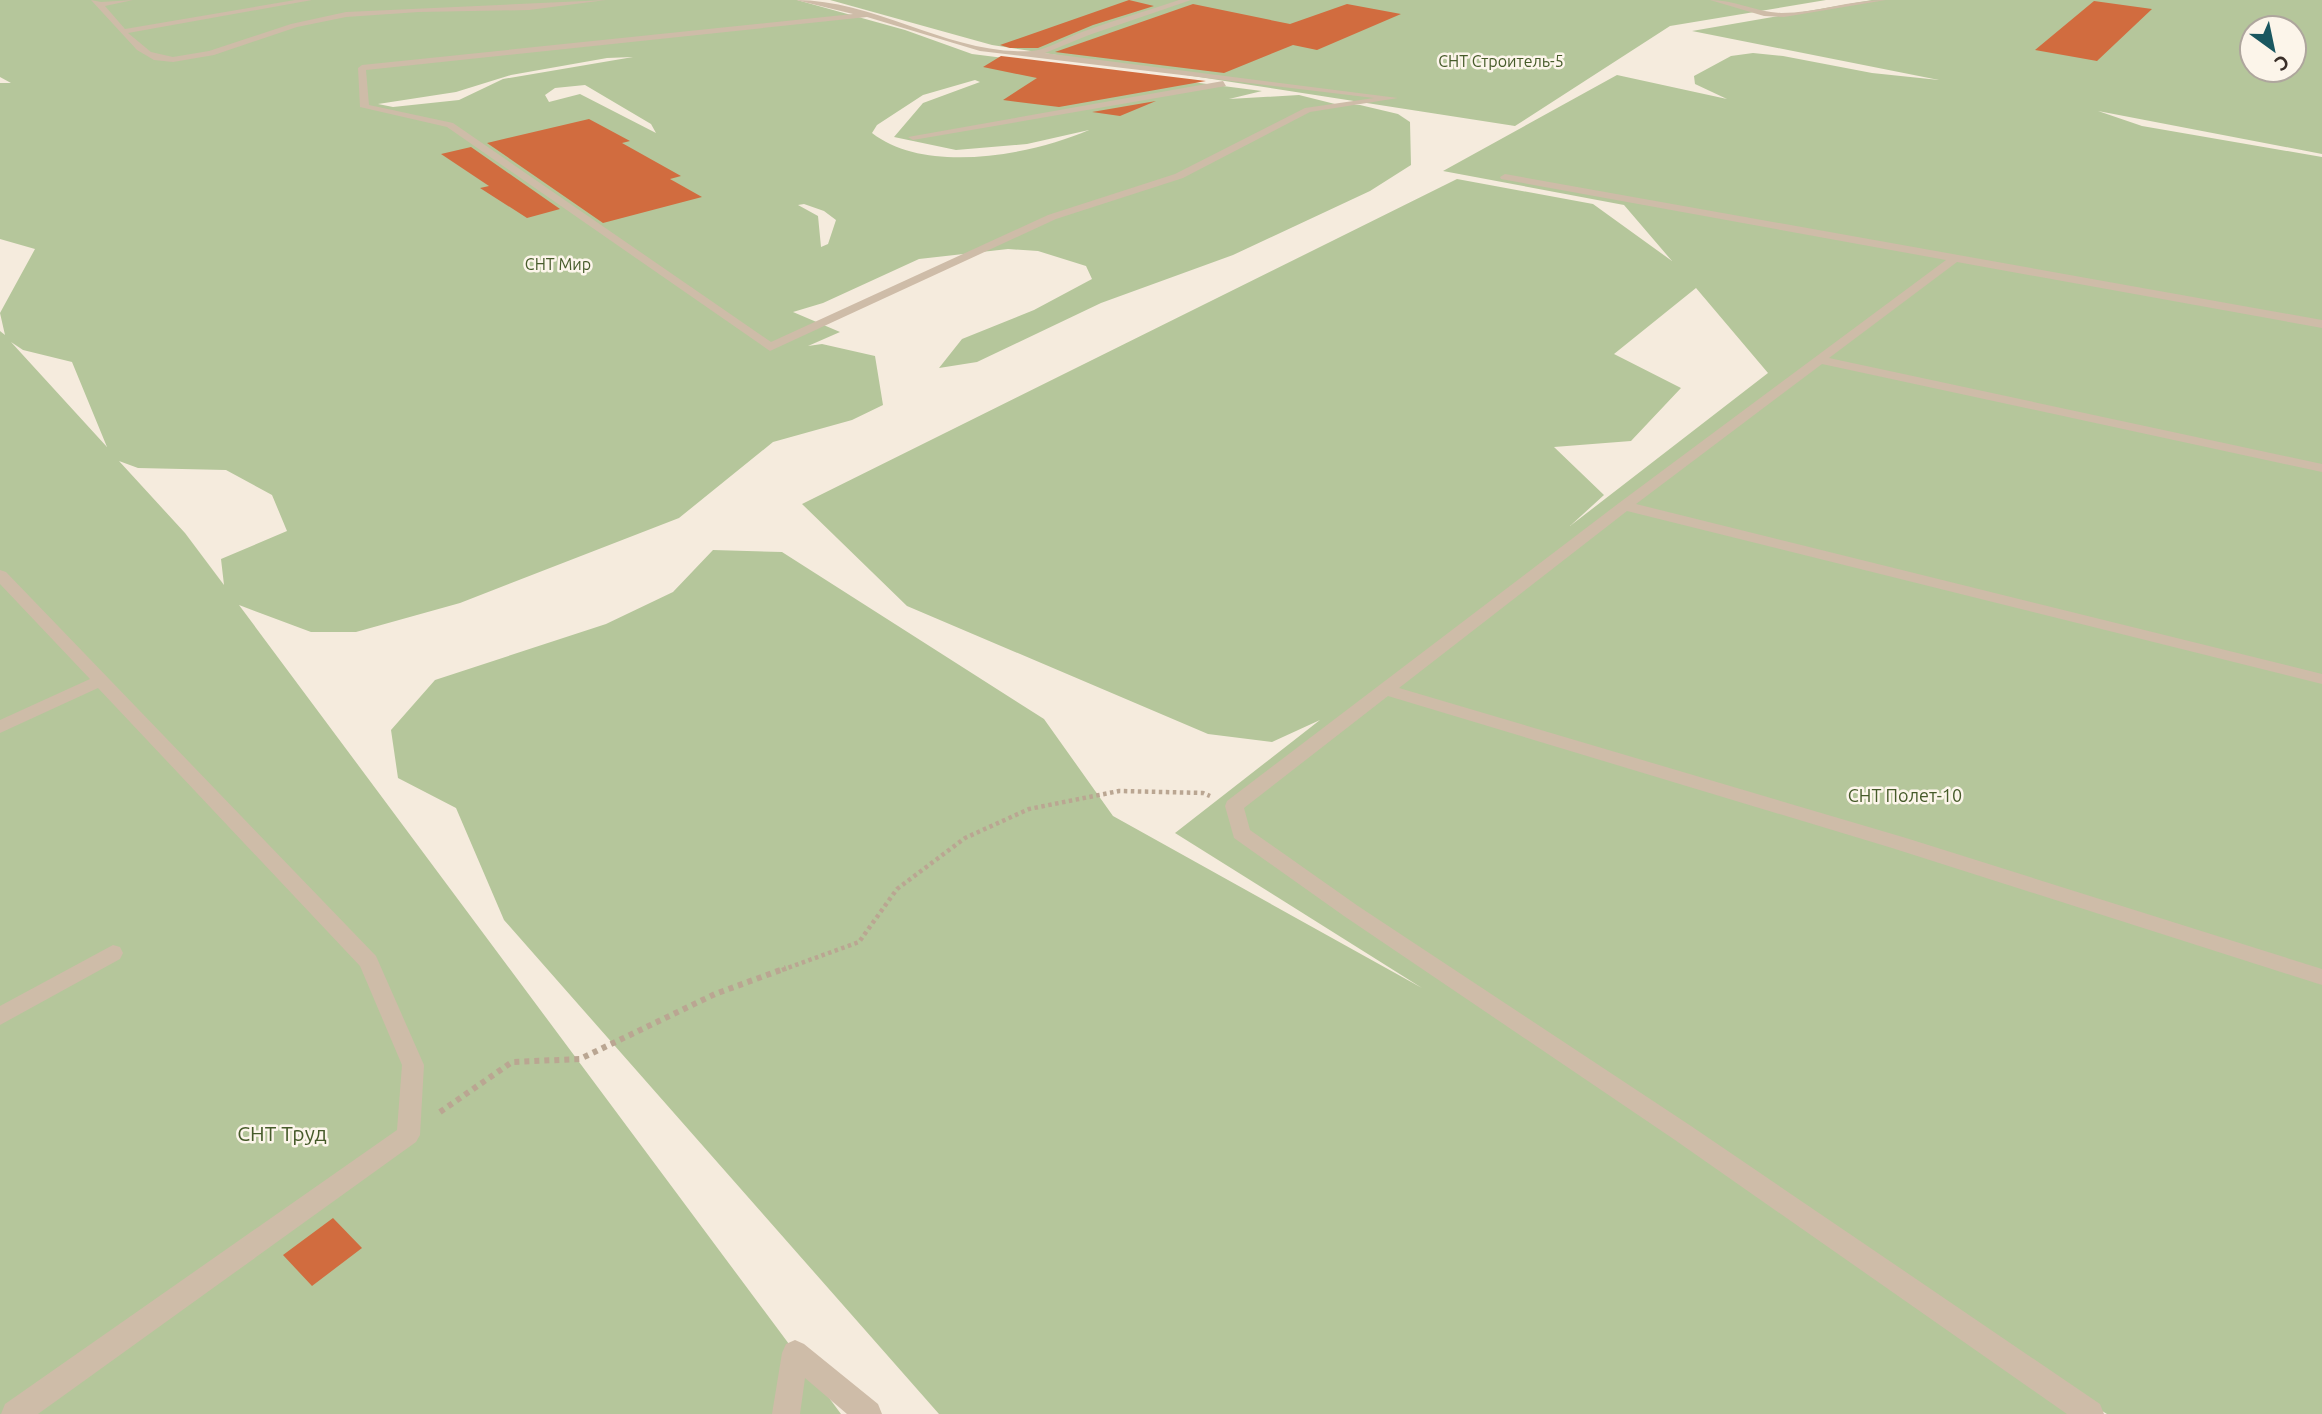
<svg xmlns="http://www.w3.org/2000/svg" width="2322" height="1414" font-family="Ubuntu,sans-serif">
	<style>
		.green { fill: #b5c69b; fill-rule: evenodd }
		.building { fill: #d16c3f }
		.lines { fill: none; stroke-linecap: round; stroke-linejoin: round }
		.path-far1 { stroke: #baa692; stroke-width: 4.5; stroke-dasharray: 3.5 3.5; stroke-linecap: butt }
		.path { stroke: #baa692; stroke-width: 6; stroke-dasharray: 5 5; stroke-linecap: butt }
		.minor { fill: #cebca8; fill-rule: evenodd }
		.labels { text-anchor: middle; stroke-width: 5; stroke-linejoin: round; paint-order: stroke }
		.far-park-label { font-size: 16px; fill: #465b2a; stroke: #fcf5ea }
		.park-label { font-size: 18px; fill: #465b2a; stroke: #fcf5ea }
		.near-park-label { font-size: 21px; fill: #465b2a; stroke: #fcf5ea }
	</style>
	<rect width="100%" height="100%" fill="#f5ebdd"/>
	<!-- green -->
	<path class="green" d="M0,0h797l108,30 67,24 290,37 -33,8 70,-4 36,9 25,1 38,9 12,8 1,43 -41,26 -137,64 -132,48 -124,59 -38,6 23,-29 72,-29 58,-31 -6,-13 -48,-15 -30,-2 -89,10 -96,44 -30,9 47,20 -32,14 14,-2 53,12 8,49 -31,15 -79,22 -94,76 -219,85 -104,29h-45l-72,-27 602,809h-841v-1083l5,4 -5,-22 35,-64 -35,-10v-156h11l-11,-6zM633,57l-130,22 -44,21 -66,7 -15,-3 78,-12 55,-17 96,-17zM975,80l5,2 -57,21 -29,34 62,13 71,-6 62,-14c-58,25 -163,45 -217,3l5,-8 46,-30zM585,85l66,39 5,9 -76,-39 -31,8 -4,-7 10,-7zM804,204l20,7 12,9 -8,24 -7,3 -3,-31 -20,-11zM11,342l12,8 49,12 35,85zM119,461l19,7 88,2 46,25 15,36 -66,28 3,26 -39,-52z
		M830,0h996l-156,26 -155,100 -523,-81z
		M1872,0h450v154l-224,-43 44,15 180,31v1257h-215l-87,-54 75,54h-1156l-435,-494 -48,-112 -58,-30 -7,-48 44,-50 171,-56 67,-32 40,-42 69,2 262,167 69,97 309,172 -247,-155 145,-113 -48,22 -64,-8 -301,-128 -105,-102 655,-325 136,25 79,57 -48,-56 -181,-34 174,-96 110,24 -32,-15 -1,-8 37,-20 22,-3 30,3 89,17 67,7 -247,-49zM2252,28h42v42h-42zM1696,288l72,85 -198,153 34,-31 -50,-48 77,-6 50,-53 -67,-34z"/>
	<!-- building -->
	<path class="building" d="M1129,0l25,6 -61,19 -55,23h-28l-10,-3z
		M2094,1l58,8 -55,52 -62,-11z
		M1193,4l97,20 57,-20 54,10 -84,36 -24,-5 -69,28 -169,-21z
		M1001,56l205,25 -147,26 -56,-7 34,-22 -54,-11z
		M1156,101l-36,15 -28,-4z
		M589,119l41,22 -8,2 59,33 -11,3 32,18 -99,26 -116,-80z
		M471,147l89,62 -33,9 -47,-30 9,-2 -48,-32z
		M333,1218l29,30 -50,38 -29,-31z"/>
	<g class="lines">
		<!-- path-far1 -->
		<path class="path-far1" d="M782,970l77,-28 38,-53 68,-51 64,-29 90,-18 84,2 7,3"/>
		<!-- path -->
		<path class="path" d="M440,1112l72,-50 68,-3 135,-65 71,-26"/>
		<!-- minor -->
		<path class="minor" d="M91,0l10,2 32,-2 -28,6 20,23 170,-29h17l-184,33 23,19 22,5 36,-6 82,-27 55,-12 260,-12 -77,10 -110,2 -73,5 -49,10 -83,28 -41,7 -19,-2 -17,-10z
			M796,0c81,0 155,56 236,51 16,-1 35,-14 50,-19 32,-12 65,-21 97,-32h12l-102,35 -44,18 353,45 -88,14 -127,66 -127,41 -286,132 -323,-224 -87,-20 -2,-39 4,-3 491,-51zM867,17l113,34 394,47 -69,10 -130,66 -127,41 -277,127 -318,-219 -84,-18 -3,-35z
			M1710,0c25,0 46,12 71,13 35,0 69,-13 105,-13l-102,17 -20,-1z
			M1223,81l3,5 -313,54 -5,-3z
			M1505,174l817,146v8l-365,-66 -128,96 493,106v8l-500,-108 -186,140 686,170v10l-695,-173 -228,177 507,150 416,131v16l-430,-137 -504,-152 -144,112 6,22 108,76 333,220 409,278 4,10h-37l-392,-274 -331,-224 -110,-78 -9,-32 2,-5 392,-298 327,-243 -445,-81 -1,-2z
			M0,570l6,2 370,384 48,109 -4,70 -4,7 -378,272h-37l4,-10 392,-274 5,-65 -42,-99 -262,-278 -98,45v-13l90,-41 -90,-95z
			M113,945l7,2 3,6 -3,6 -120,66v-19z
			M795,1340l9,4 74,60 4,10h-35l-42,-36 -5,36h-28l10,-61 4,-9z"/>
	</g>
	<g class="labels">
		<!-- far-park labels -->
		<g class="far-park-label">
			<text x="1501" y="67">СНТ Строитель-5</text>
			<text x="558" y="270">СНТ Мир</text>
		</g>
		<!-- park labels -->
		<g class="park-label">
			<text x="1905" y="802">СНТ Полет-10</text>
		</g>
		<!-- near-park labels -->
		<g class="near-park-label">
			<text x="282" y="1141">СНТ Труд</text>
		</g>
	</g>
	<!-- north arrow -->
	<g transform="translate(2273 49) rotate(147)"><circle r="33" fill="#fcf5ea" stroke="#aea69d" stroke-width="2"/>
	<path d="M0-5L12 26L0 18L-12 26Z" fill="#1a5760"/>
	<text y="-10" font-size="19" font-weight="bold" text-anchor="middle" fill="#3a2f29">С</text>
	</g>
</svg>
